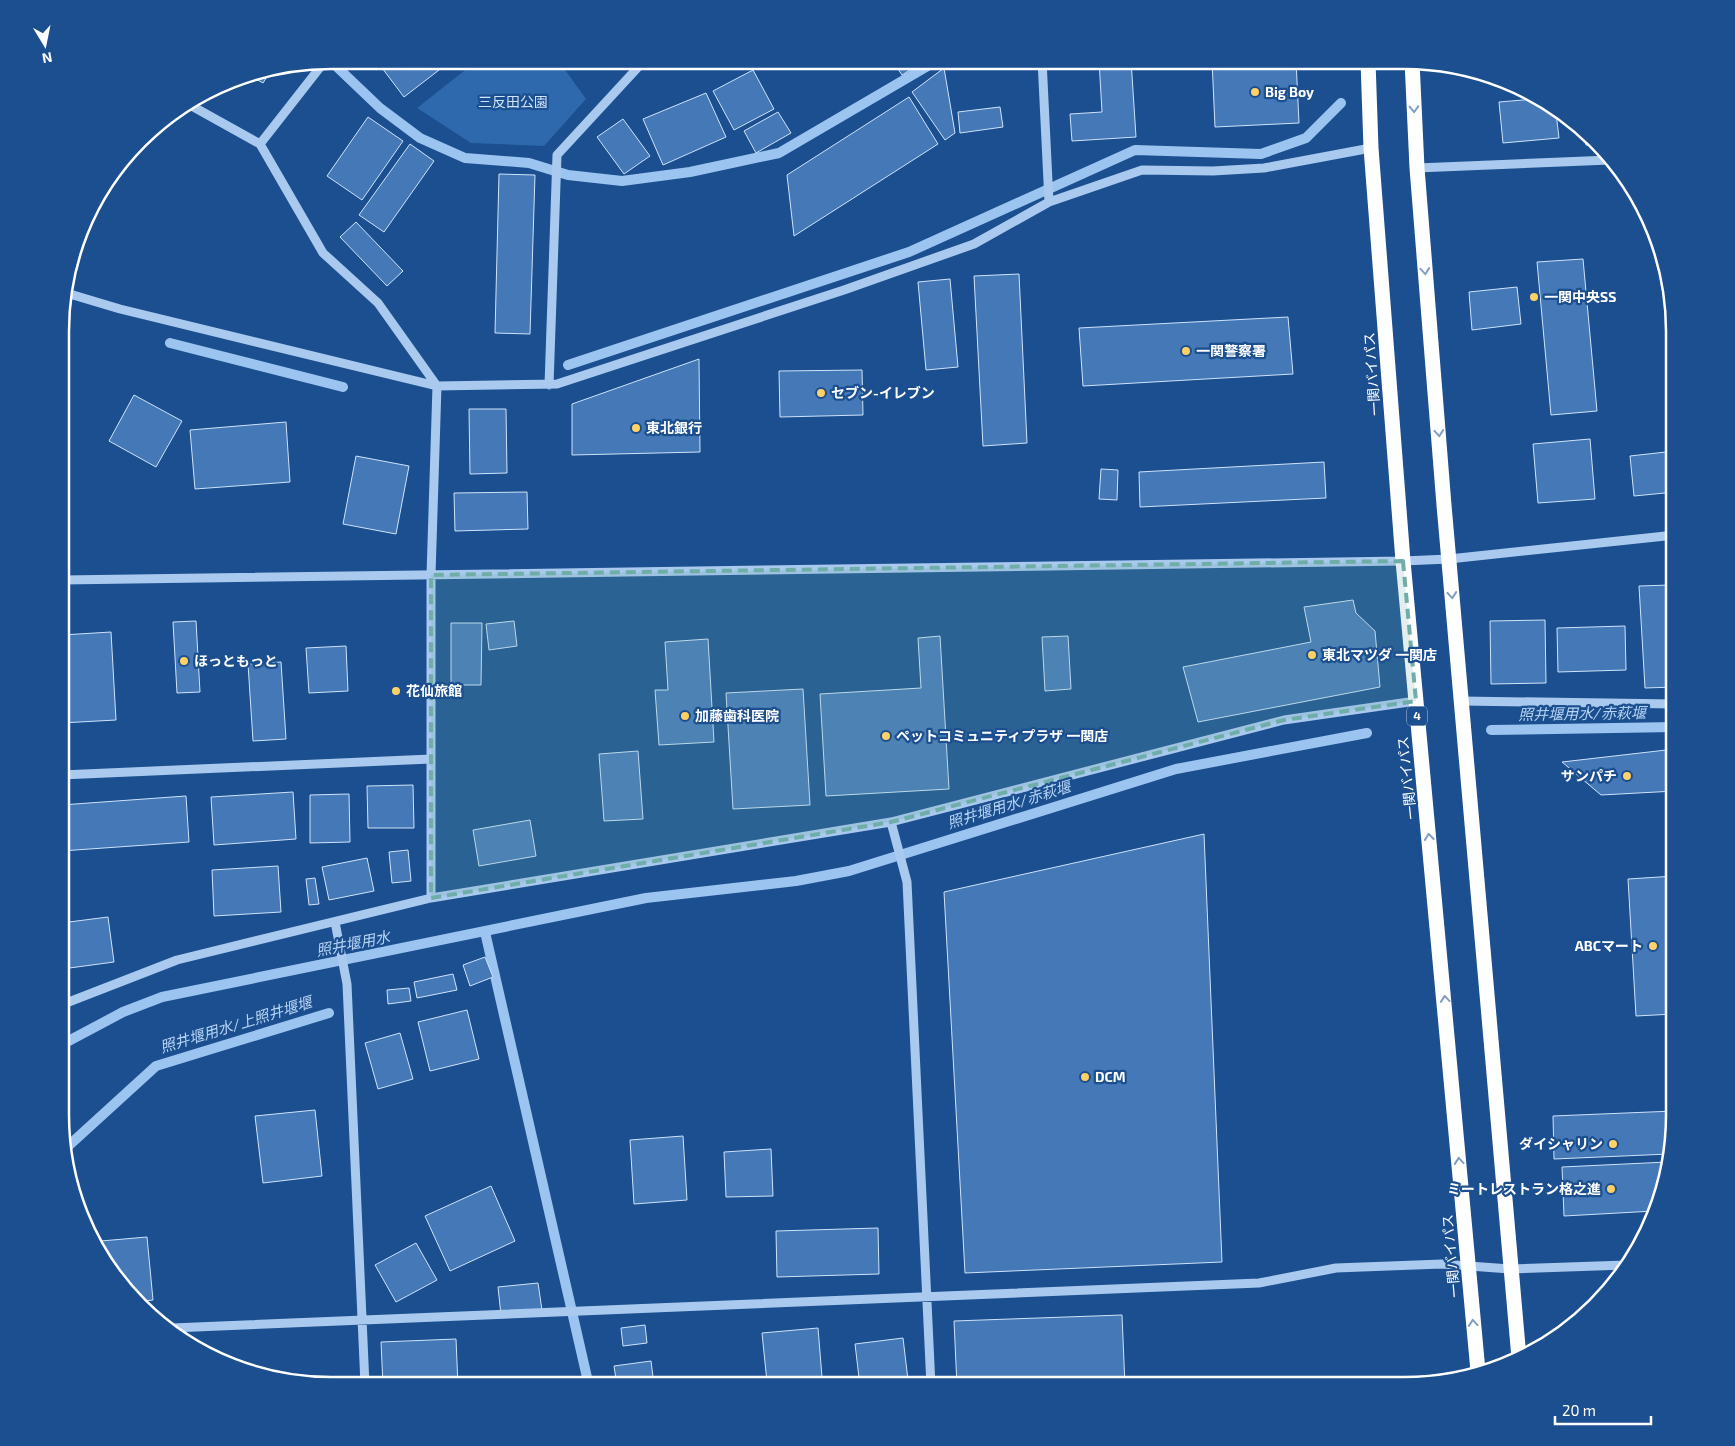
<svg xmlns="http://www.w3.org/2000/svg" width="1735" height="1446" font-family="'Exo 2','Noto Sans JP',sans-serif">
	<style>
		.green { fill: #2e69ad }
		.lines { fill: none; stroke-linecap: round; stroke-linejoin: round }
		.stream { stroke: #9cc4f0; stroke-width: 10 }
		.building { fill: #4478b7; stroke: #cfe3fa }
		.minor { stroke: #a9c9ee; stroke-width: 9 }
		.highway { stroke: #fff; stroke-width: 15 }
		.oneway { stroke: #829ec1 }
		.marked { fill: #6fada8; fill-opacity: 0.2; stroke: #6fada8; stroke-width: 4; stroke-dasharray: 10 6; stroke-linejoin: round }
		.poi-dot { fill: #ffd166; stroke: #1b4f8f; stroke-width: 2 }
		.labels { text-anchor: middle; stroke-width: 4.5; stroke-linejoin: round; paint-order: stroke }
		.shield { fill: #1b4f8f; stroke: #bbcadd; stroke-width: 1 }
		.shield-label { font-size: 12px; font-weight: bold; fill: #fff }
		.poi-label { font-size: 14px; font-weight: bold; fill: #fff; stroke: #1b4f8f; text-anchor: start }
		.park-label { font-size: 14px; fill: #cfe3fa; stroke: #1b4f8f }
		.street-label { font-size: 14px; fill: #fff; stroke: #1b4f8f }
		.water-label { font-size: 15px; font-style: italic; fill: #b5d3f5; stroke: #1b4f8f }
		.rim { fill: none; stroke: #fff; stroke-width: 2.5 }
	</style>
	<rect width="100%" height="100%" fill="#1b4f8f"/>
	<!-- green -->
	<path class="green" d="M478,60h80l28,39 -42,47 -73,-3 -54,-35z"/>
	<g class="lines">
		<!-- stream -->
		<path class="stream" d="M337,67l43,41 40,30 45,20 64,5 39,12 54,6 68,-9 89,-19 159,-93
			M170,343l173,44
			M568,365l341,-113 226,-102 126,4 45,-16 35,-35
			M1491,730l184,-3
			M485,932l104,454
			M61,1045l62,-33 39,-15 484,-99 150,-17 53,-10 327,-102 191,-36
			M65,1149l91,-83 173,-53"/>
	</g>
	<!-- building -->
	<path class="building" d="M376,60h76l-48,37z
		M892,60h34l-24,15z
		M1099,60h32l5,77 -64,4 -2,-27 32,-2z
		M1212,60h84l3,63 -84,4z
		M944,68l11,65 -10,7 -33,-48z
		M271,70l-8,13 -16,-9z
		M753,70l21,39 -40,21 -21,-39z
		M706,93l20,44 -63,28 -20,-46z
		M909,97l29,47 -144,92 -7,-61z
		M1535,99l21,14 3,25 -56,5 -4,-41z
		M1000,107l3,20 -43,6 -2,-21z
		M778,112l13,21 -35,20 -12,-22z
		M368,117l35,24 -41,59 -35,-24z
		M623,119l27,37 -26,18 -27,-37z
		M1585,132l11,7 3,5 -13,1z
		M410,144l24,17 -50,71 -25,-17z
		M499,174l36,1 -5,159 -35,-1z
		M356,222l47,49 -16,15 -47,-49z
		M1583,259l14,152 -46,4 -14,-153z
		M1019,274l8,169 -44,3 -9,-170z
		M950,279l8,88 -32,3 -8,-88z
		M1517,287l4,37 -49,6 -3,-38z
		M1288,317l5,57 -210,12 -4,-58z
		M699,359l1,93 -128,3v-51z
		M862,370l1,45 -83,2 -1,-46z
		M62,379l7,103 -7,1z
		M134,395l48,26 -26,46 -47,-26z
		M469,409h37l1,64 -37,1z
		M286,422l4,60 -95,7 -5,-59z
		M1590,439l5,60 -57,4 -5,-59z
		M1675,451v41l-41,4 -4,-40z
		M356,456l53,10 -13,68 -53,-10z
		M1324,462l2,36 -186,9 -1,-35z
		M1101,469l17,1 -1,30 -18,-1z
		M527,492l1,37 -73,2 -1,-38z
		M1670,585l5,102 -30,1 -6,-102z
		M1353,600l3,13 19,18 5,56 -182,35 -15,-55 128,-25 -7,-35z
		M1545,620l1,63 -55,1 -1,-63z
		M196,621l4,71 -23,1 -4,-71z
		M514,621l3,25 -28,4 -3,-26z
		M451,623h31l-1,62h-30z
		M1625,626l1,44 -68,2 -1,-44z
		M111,632l5,88 -55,3 1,-88z
		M940,636l9,153 -123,7 -6,-102 101,-6 -3,-50z
		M1068,636l3,53 -26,2 -3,-54z
		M708,639l6,103 -55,3 -4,-55h13l-3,-48z
		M346,646l2,45 -39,2 -3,-45z
		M281,662l5,77 -33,2 -5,-77z
		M803,689l7,116 -77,4 -7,-116z
		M1675,749v42l-74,4 -39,-33z
		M638,751l5,68 -39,2 -5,-67z
		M413,785l1,43h-46l-1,-42z
		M293,792l3,47 -82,6 -3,-48z
		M349,794l1,48 -40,1v-48z
		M186,796l3,46 -128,9v-46z
		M530,820l6,36 -57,10 -6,-36z
		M1204,834l18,428 -257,11 -21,-381z
		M408,850l3,31 -19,2 -3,-31z
		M367,858l7,33 -45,9 -7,-33z
		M278,866l3,46 -67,4 -2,-46z
		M1675,876l-1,138 -38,2 -8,-137z
		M315,878l4,26 -10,1 -3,-26z
		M108,917l6,45 -52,7 -1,-46z
		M485,957l8,20 -23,9 -7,-21z
		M453,974l4,16 -40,8 -3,-16z
		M409,988l2,13 -23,3 -1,-14z
		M467,1010l12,49 -49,12 -12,-49z
		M400,1033l13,46 -35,10 -13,-46z
		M315,1110l7,66 -59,7 -8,-67z
		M1674,1111v23l-5,20 -115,5 -1,-43z
		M683,1136l4,64 -53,4 -4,-64z
		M771,1149l2,47 -47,1 -2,-45z
		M1667,1162l-13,49 -90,5 -2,-49z
		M491,1186l24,55 -65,30 -25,-55z
		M878,1228l1,46 -102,3 -1,-46z
		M147,1237l6,63 -17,2 -33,-46 -2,-15z
		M416,1243l21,37 -41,22 -21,-37z
		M538,1283l4,27 -41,5 -3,-28z
		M1122,1315l3,71h-168l-3,-65z
		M645,1325l2,18 -24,3 -2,-18z
		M818,1328l4,49 -55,5 -5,-49z
		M903,1338l5,42 -48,6 -5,-42z
		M456,1339l2,47 -75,-1 -2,-43z
		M651,1361l3,24 -37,1 -3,-20z"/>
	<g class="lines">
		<!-- minor -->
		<path class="minor" d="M1042,60l7,142
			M190,105l70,39 63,109 55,50 59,83 120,-2 287,-94 130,-46 75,-42 93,-32 71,1 51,-3 107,-20
			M260,144l65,-83
			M1417,168l193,-8
			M63,292l57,17 317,77 -6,189v323
			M549,385l8,-230 84,-91 8,-4
			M62,580l1341,-19 46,-2 226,-24
			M1462,701l213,3
			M61,775l370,-16
			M891,822l16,60 24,504
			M335,922l12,62 18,401
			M61,1005l116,-45 254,-62 460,-76 393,-102 132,-19
			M172,1328l1087,-45 77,-15 106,-4 68,5 116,-4"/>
		<!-- highway -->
		<path class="highway" d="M1368,61l3,87 32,413 75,810
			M1412,61l5,107 27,337 75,853"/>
	</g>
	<!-- one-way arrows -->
	<defs><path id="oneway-chevron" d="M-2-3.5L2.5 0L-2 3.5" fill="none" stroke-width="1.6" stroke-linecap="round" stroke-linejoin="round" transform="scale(1.25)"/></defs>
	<g class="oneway">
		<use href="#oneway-chevron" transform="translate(1414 109) rotate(88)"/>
		<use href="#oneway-chevron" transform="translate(1425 271) rotate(85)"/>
		<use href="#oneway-chevron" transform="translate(1439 433) rotate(85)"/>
		<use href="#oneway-chevron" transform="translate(1452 595) rotate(85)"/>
		<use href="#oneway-chevron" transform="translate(1429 837) rotate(-96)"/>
		<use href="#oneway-chevron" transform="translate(1445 999) rotate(-95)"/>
		<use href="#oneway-chevron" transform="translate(1459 1161) rotate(-95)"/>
		<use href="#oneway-chevron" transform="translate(1473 1323) rotate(-95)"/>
	</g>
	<!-- marked area -->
	<path class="marked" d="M1403,561l13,140 -132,19 -393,102 -460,76v-323z"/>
	<!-- markers -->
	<g class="poi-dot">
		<circle cx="1255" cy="92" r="5"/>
		<circle cx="1534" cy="297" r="5"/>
		<circle cx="1186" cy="351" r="5"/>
		<circle cx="821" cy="393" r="5"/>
		<circle cx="636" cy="428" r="5"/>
		<circle cx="1312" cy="655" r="5"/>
		<circle cx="184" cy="661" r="5"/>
		<circle cx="396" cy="691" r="5"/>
		<circle cx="685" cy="716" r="5"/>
		<circle cx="886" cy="736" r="5"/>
		<circle cx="1627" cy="776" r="5"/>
		<circle cx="1653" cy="946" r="5"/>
		<circle cx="1085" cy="1077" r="5"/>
		<circle cx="1613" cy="1144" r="5"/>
		<circle cx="1611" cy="1189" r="5"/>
	</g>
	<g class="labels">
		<!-- shield labels -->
		<rect class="shield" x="1407" y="706.5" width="20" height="19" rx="4"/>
		<g class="shield-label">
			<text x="1417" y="720">4</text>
		</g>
		<!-- poi labels -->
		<g class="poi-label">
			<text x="1265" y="97">Big Boy</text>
			<text x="1544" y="302">一関中央SS</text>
			<text x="1196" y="356">一関警察署</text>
			<text x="831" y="398">セブン-イレブン</text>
			<text x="646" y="433">東北銀行</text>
			<text x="1322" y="660">東北マツダ 一関店</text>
			<text x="194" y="666">ほっともっと</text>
			<text x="406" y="696">花仙旅館</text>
			<text x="695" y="721">加藤歯科医院</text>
			<text x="896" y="741">ペットコミュニティプラザ 一関店</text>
			<text x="1617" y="781" text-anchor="end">サンパチ</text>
			<text x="1643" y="951" text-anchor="end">ABCマート</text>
			<text x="1095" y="1082">DCM</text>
			<text x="1603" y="1149" text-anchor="end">ダイシャリン</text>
			<text x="1601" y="1194" text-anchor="end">ミートレストラン格之進</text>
		</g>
		<!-- park labels -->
		<g class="park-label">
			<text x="513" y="107">三反田公園</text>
		</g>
		<!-- street labels -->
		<g class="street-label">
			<text transform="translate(1372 374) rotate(-94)" y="5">一関バイパス</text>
			<text transform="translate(1407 778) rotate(-96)" y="5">一関バイパス</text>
			<text transform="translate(1451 1256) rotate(-95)" y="5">一関バイパス</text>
		</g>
		<!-- water labels -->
		<g class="water-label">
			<text transform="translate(1582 714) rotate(-1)" y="5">照井堰用水/赤萩堰</text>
			<text transform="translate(1009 805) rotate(-17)" y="5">照井堰用水/赤萩堰</text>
			<text transform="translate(353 944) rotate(-11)" y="5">照井堰用水</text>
			<text transform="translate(236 1025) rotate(-17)" y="5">照井堰用水/上照井堰堰</text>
		</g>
	</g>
	<!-- crop -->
	<path d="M0 0H1735V1446H0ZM331 69H1404A262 262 0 0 1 1666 331V1115A262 262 0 0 1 1404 1377H331A262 262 0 0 1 69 1115V331A262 262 0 0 1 331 69Z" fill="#1b4f8f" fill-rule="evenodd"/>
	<path class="rim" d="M331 69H1404A262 262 0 0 1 1666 331V1115A262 262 0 0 1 1404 1377H331A262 262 0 0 1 69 1115V331A262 262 0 0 1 331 69Z"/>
	<!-- north arrow -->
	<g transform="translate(45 45) rotate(170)" stroke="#1b4f8f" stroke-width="4" paint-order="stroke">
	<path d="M0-4L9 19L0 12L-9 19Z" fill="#ffffff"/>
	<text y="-8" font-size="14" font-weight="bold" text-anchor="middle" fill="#ffffff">N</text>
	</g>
	<!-- scale -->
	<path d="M1555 1416v8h96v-8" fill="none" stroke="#ffffff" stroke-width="2.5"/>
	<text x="1562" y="1416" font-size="15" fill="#ffffff" stroke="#1b4f8f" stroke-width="4" paint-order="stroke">20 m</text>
</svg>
